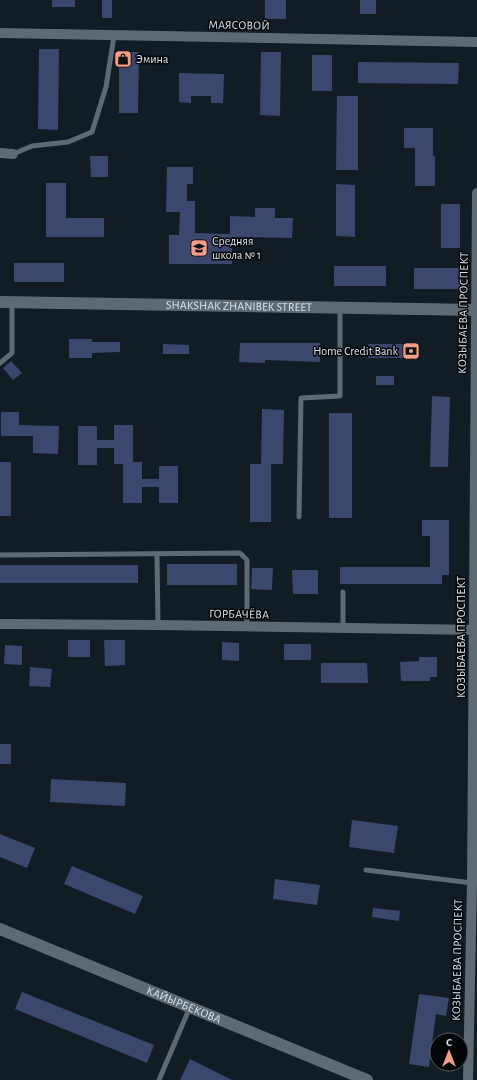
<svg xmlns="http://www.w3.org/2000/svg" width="477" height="1080" font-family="'Alegreya Sans',sans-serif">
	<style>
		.building { fill: #3b486e }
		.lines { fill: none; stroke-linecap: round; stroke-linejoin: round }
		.lane { stroke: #5d6a73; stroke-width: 5 }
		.street { stroke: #5d6a73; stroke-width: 10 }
		.secondary { stroke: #5d6a73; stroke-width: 12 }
		.labels { text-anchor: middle; stroke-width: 3; stroke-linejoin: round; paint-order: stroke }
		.street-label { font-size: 12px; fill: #dce3e9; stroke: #030609 }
		.poi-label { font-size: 12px; fill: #dce3e9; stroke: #030609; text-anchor: start }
	</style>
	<rect width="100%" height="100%" fill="#111c24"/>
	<!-- building -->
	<path class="building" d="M52,0h23v7h-23z
		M102,0h10v18h-10z
		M265,0h21v19h-21z
		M360,0h16v14h-16z
		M39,49h20l-1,81 -20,-1z
		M119,52h20l-1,61h-19z
		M261,52h20l-1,64 -20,-1z
		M312,55h20v36h-20z
		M358,62l101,1 -1,21 -100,-1z
		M179,73l45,1 -1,29h-12v-7h-20v7l-12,-1z
		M337,96h21v74h-22z
		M404,128h29v28h2v30h-20v-38h-11z
		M90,156h18v21h-17z
		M167,167h26v17h-6v17h8v32l35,1v-18l25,1v-9h20v10h18l-1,20 -60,-1v27h-63v-29h10l1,-23h-14z
		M46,183h20v35h38v19h-58z
		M336,184l19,1v52l-19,-1z
		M441,204h19v44h-19z
		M14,263h50v19h-50z
		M334,266h52v20h-52z
		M414,268h49v21h-49z
		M69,339h23v3h28v10l-28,1v5h-23z
		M240,343h80v19l-55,-2v3l-26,-1z
		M163,344l26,1v9h-26z
		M368,344h46v14h-46z
		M11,361l11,12 -9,7 -10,-12z
		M376,376h18v9h-18z
		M432,396l18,1 -2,70h-18z
		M262,409l22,1 -1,54h-12v58h-21v-58h11z
		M1,412h18v13l40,1 -1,28 -25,-1v-17h-32z
		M329,413h23v105h-23z
		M114,425h19v37h9v17h17v-13h19v37h-19v-16h-17v16h-19v-39h-9v-16h-17v17h-19v-39h19v14h17z
		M0,462h11v54h-11z
		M422,520h27v55h-7v9h-102v-17h90v-31h-8z
		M167,564h70v21h-70z
		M0,565h138v18h-138z
		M252,568h21l-1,22 -21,-1z
		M292,570h26v24h-25z
		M68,640h22v17h-22z
		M104,640h21v25l-20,1z
		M222,642l17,1v18l-17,-1z
		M284,644h27v16h-27z
		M5,645l17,1v19l-18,-1z
		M419,657h18v20h-7v4h-29l-1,-19 19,-1z
		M321,663h46l1,20h-47z
		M30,667l22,2 -2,18 -21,-1z
		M0,744h11v20h-11z
		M51,779l75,4 -1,23 -75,-4z
		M352,820l46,6 -4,27 -45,-6z
		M0,834l35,14 -8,20 -27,-11z
		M72,866l71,30 -8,18 -71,-30z
		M275,879l45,6 -3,20 -44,-6z
		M373,908l27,3 -1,10 -27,-4z
		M22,992l132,53 -7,18 -132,-54z
		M419,994l30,4 -3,18 -10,-2 -7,53 -20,-3z
		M190,1059l42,21h-52z"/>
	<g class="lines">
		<!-- lane -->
		<path class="lane" d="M13,154l19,-8 36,-4 24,-10 14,-45 8,-51
			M0,363l12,-10v-50
			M299,517l2,-119 39,-2v-88
			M0,555l240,-2 7,7v67
			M157,555l1,70
			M343,628v-36
			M366,870l106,13
			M159,1080l31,-73"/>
		<!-- street -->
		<path class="street" d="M0,33l477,9
			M0,153l13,1
			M0,624l158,1 319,5
			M468,1080l4,-197 5,-690"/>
		<!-- secondary -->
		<g class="secondary">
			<path id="s1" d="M0,302l477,8"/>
			<path id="s2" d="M0,929l367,151"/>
		</g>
	</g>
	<!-- icons -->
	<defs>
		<symbol id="shop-square" viewBox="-11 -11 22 22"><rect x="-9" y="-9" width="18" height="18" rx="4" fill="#f49e89" stroke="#030609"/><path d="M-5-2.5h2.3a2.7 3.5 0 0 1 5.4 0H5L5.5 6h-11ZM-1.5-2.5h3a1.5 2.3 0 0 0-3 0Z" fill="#111"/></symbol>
		<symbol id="school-square" viewBox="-11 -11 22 22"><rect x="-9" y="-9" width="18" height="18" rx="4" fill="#f49e89" stroke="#030609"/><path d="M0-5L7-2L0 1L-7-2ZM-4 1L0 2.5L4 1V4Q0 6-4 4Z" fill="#111"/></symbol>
		<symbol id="bank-square" viewBox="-11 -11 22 22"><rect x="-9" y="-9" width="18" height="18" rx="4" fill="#f49e89" stroke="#030609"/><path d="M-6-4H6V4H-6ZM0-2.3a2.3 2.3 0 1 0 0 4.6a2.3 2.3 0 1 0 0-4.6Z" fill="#111"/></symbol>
	</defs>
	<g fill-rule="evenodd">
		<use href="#shop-square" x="113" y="49" width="20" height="20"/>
		<use href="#school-square" x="189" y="238" width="20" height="20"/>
		<use href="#bank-square" x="401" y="341" width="20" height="20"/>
	</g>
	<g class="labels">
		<!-- street labels -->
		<g class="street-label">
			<text transform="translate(239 25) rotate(1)" y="4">МАЯСОВОЙ</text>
			<text dy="4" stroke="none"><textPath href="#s1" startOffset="239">SHAKSHAK ZHANIBEK STREET</textPath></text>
			<text transform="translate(463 313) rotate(-89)" y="4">КОЗЫБАЕВА ПРОСПЕКТ</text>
			<text transform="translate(239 614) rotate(1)" y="4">ГОРБАЧЁВА</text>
			<text transform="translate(461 637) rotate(-90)" y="4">КОЗЫБАЕВА ПРОСПЕКТ</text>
			<text transform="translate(457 960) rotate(-89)" y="4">КОЗЫБАЕВА ПРОСПЕКТ</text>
			<text dy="4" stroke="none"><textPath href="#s2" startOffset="199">КАЙЫРБЕКОВА</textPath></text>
		</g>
		<!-- poi labels -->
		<g class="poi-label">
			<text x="136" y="63">Эмина</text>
			<text x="212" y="245">Средняя<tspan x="212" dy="14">школа № 1</tspan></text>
			<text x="398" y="355" text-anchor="end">Home Credit Bank</text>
		</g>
	</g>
	<!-- north arrow -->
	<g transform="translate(449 1052)"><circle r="19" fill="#030609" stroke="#5a5e63"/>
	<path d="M0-3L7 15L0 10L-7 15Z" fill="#f49e89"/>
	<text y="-6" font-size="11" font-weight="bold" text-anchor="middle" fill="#dce3e9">С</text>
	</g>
</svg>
